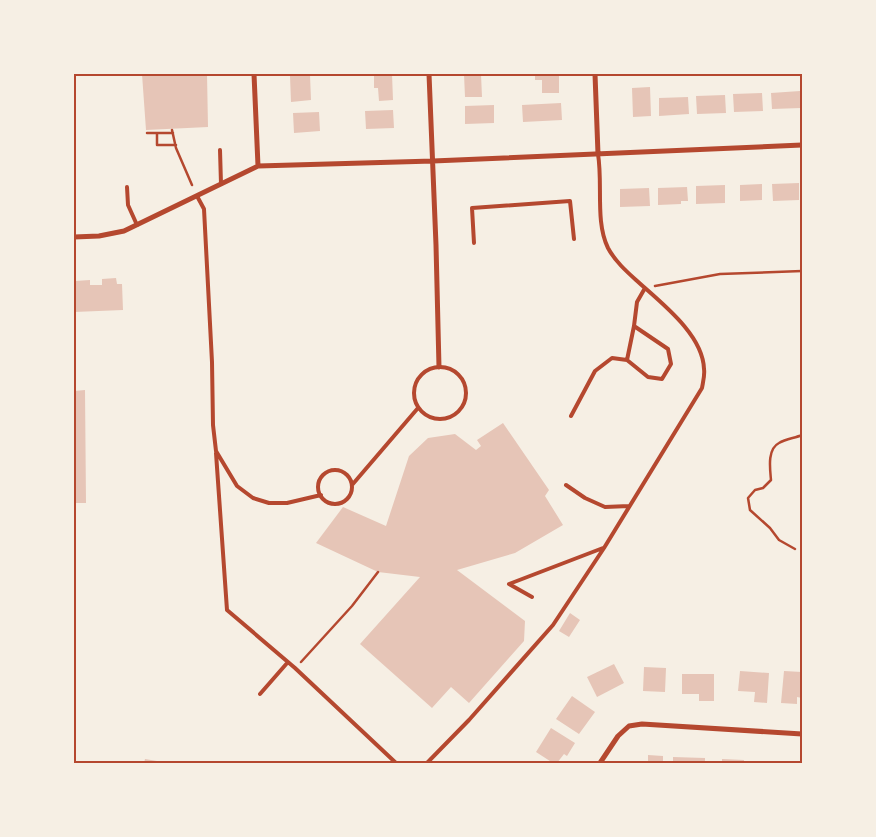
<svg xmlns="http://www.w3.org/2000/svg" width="876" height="837" font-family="'DejaVu Sans',sans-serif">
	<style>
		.building { fill: #e6c5b7 }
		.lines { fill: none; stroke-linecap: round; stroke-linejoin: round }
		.path { stroke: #b5482f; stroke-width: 2.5 }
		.service { stroke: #b5482f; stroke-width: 4 }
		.minor { stroke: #b5482f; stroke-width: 5 }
		.neatline { fill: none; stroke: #b5482f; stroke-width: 2 }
	</style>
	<rect width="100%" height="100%" fill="#f6efe4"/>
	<!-- building -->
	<path class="building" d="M142,74h65l1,53 -62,3z
		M374,74h18l1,26 -14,1 -1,-13h-4z
		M464,74h17l1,23h-17z
		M535,74h24v19h-17v-13h-7z
		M310,75l1,25 -20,2 -1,-26z
		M650,87l1,29 -18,1 -1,-29z
		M800,91l1,17 -29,1 -1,-16z
		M762,93l1,18 -29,1 -1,-18z
		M725,95l1,18 -29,1 -1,-18z
		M688,97l1,17 -30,2v-18z
		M561,103l1,17 -39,2 -1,-17z
		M494,105v18l-29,1v-18z
		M393,110l1,18 -28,1 -1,-18z
		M319,112l1,19 -26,2 -1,-20z
		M799,183v17l-26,1 -1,-17z
		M762,184v16l-22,1v-16z
		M725,185v18l-29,1v-18z
		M687,187l1,14h-7v3l-23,1v-17z
		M649,188l1,18 -30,1v-18z
		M116,278l1,6h5l1,26 -49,2v-26h2l-1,-5 15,-1v5h12v-6z
		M85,390l1,113h-12v-112z
		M503,423l46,67 -4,6 18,29 -48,28 -58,17 68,51 -1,20 -55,62 -18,-16 -19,21 -72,-64 60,-67 -42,-5 -62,-29 27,-36 43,19 23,-70 19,-18 27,-4 21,16 5,-4 -4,-6z
		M570,613l10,7 -11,17 -10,-6z
		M614,664l10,19 -27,14 -10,-20z
		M644,667l22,1 -1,24 -22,-1z
		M740,671l29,2 -2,30 -13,-1 1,-10 -17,-1z
		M784,671l18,1v26l-5,-1v7l-16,-1z
		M682,674h32v27h-15v-7h-17z
		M572,696l23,16 -16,22 -23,-15z
		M551,728l24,15 -8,13 -3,-2 -7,9h-4l-17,-11z
		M648,755l15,1v7h-15z
		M673,757l32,1v5h-32z
		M145,759l18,3 -1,1h-18z
		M722,759l22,1v3h-22z"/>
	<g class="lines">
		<!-- path -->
		<path class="path" d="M172,130l4,18 16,37
			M147,133h26
			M157,133v12h19
			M655,286l65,-12 82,-3
			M795,549l-16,-9 -9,-12 -20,-18 -2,-12 7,-8 8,-2 8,-8c-1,-11 -4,-31 8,-37 7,-4 16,-5 23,-8
			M301,662l51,-56 26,-34"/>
		<!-- service -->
		<path class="service" d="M220,150l1,34
			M127,187l1,18 9,20
			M197,196l7,13 8,153 1,63 3,26 21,35 16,12 16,5h18l34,-8
			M474,243l-2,-35 98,-7 4,38
			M634,326l34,23 3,15 -9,15 -14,-2 -21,-17 7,-34 3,-24 8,-14
			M414 393a26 26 0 1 1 52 0a26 26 0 1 1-52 0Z
			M571,416l24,-45 17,-13 15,2
			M216,453l11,157 68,58 101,95
			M318 487a17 17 0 1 1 34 0a17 17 0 1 1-34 0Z
			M352,485l66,-77
			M566,485l19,13 20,9 24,-1
			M532,597l-23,-13 94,-36
			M260,694l28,-32
			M427,763l42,-43 84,-95 51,-77 98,-160c1,-6 3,-13 2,-19 -1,-35 -44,-67 -68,-89 -10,-9 -21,-19 -28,-32 -13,-26 -5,-64 -10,-94"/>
		<!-- minor -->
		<path class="minor" d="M254,74l4,92
			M429,74l7,171 3,122
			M595,74l3,80
			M74,237l25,-1 25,-5 134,-65 175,-5 369,-16
			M600,763l18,-27 11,-10 13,-2 160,10"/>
	</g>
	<!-- border -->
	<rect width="876" height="837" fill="none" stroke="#f6efe4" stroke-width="150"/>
	<rect x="75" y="75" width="726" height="687" class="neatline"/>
</svg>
